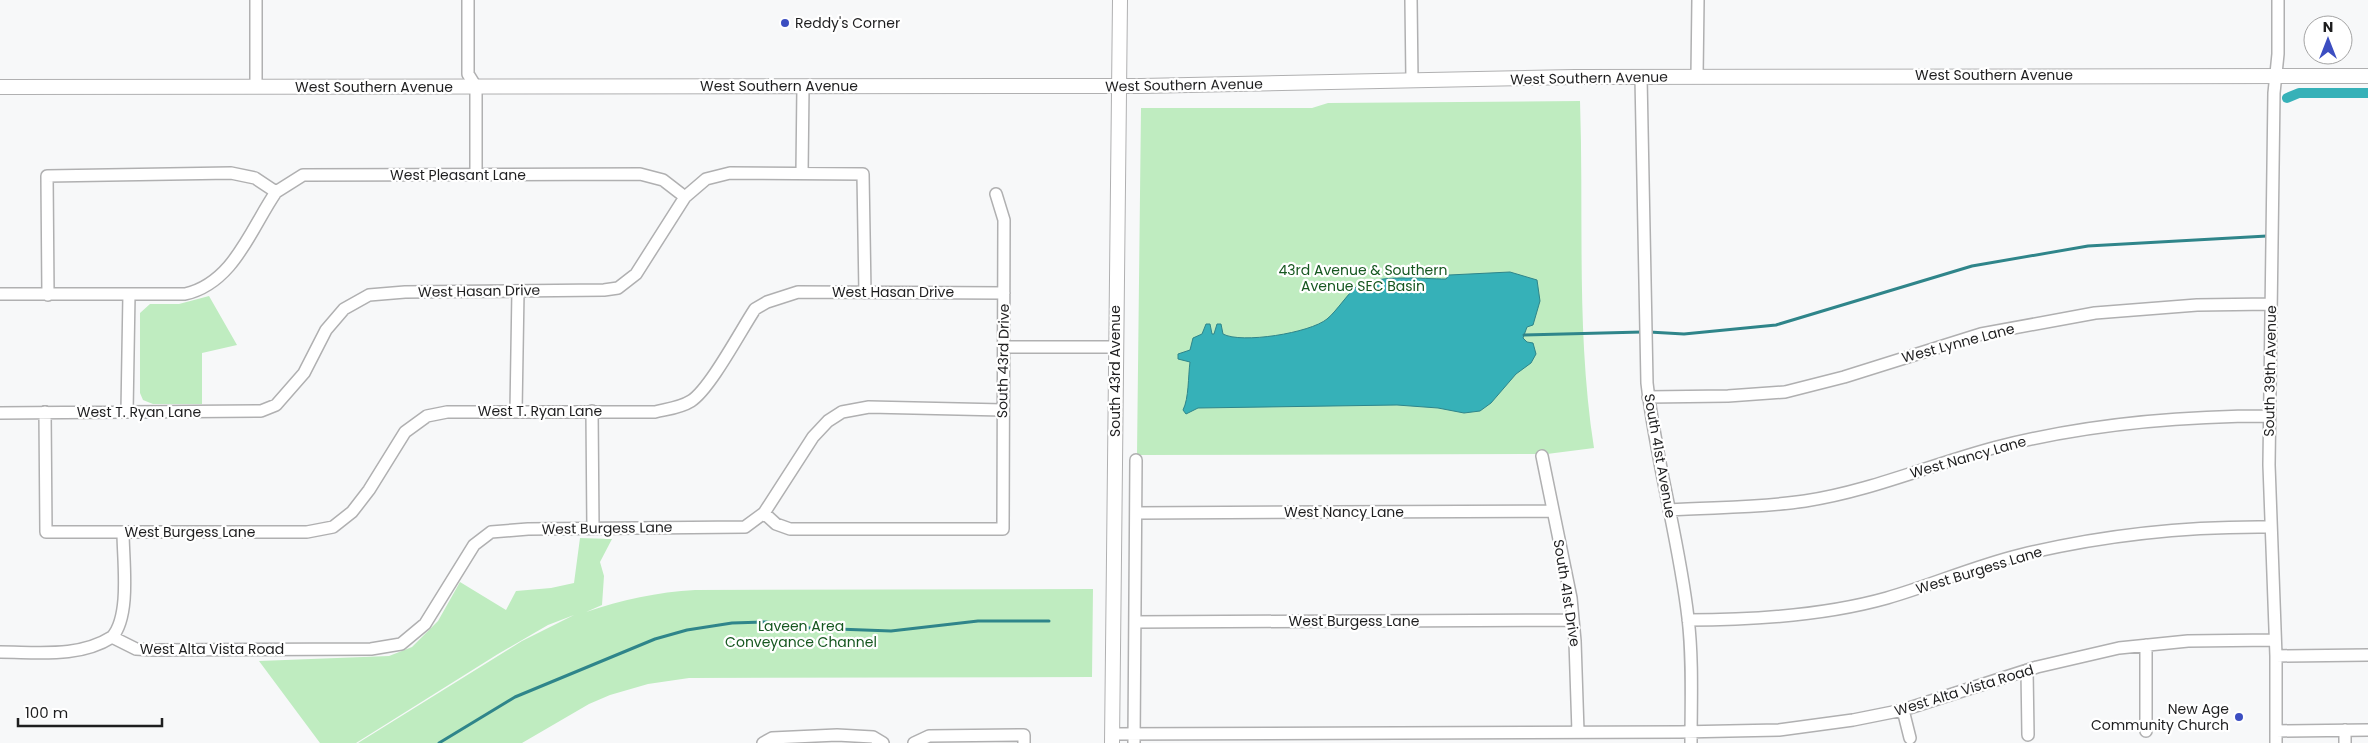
<svg xmlns="http://www.w3.org/2000/svg" width="2368" height="743" font-family="Poppins,sans-serif">
	<style>
		.green { fill: #bfecc0 }
		.water { fill: #36b1b8; stroke: #2f858a }
		.lines { fill: none; stroke-linecap: round; stroke-linejoin: round }
		.stream { stroke: #2f858a; stroke-width: 3 }
		.canal { stroke: #36b1b8; stroke-width: 10 }
		.minor-casing { stroke: #b0b0b1; stroke-width: 14 }
		.major-casing { stroke: #b0b0b1; stroke-width: 16 }
		.minor { stroke: #fff; stroke-width: 11 }
		.major { stroke: #fff; stroke-width: 14 }
		.poi-dot { fill: #3c4ec1; stroke: #fff; stroke-width: 2 }
		.labels { text-anchor: middle; stroke-width: 4.5; stroke-linejoin: round; paint-order: stroke }
		.poi-label { font-size: 14px; fill: #1e1e1f; stroke: #fff; text-anchor: start }
		.street-label { font-size: 14px; fill: #1e1e1f; stroke: #fff }
		.park-label { font-size: 14px; fill: #165720; stroke: #fff }
	</style>
	<rect width="100%" height="100%" fill="#f7f8f9"/>
	<!-- green -->
	<path class="green" d="M1580,101c4,117 -4,231 14,347l-47,6 -410,1 4,-347h171l16,-5z
		M209,296l28,49 -35,8v51h-49l-10,-4 -3,-7v-80l10,-9h29z
		M580,538l32,1 -12,23 4,14 -2,29 -16,7c35,-12 72,-20 109,-22l398,-1 -1,88 -403,1 -41,6 -38,11 -21,9 -67,39h-164l164,-102 52,-26 -26,10 -50,29 -142,89h-36l-61,-82 130,-5 23,-9 26,-26 22,-39 46,28 10,-19 35,-3 23,-5z"/>
	<!-- water -->
	<path class="water" d="M1510,272l27,8 3,21 -7,24 -6,2 -4,11 4,4 6,1 3,11 -5,9 -15,11 -25,29 -11,8 -16,2 -26,-5 -41,-3 -199,3 -12,6 -3,-4c6,-12 5,-33 7,-48l-12,-3v-5l12,-4 3,-12 9,-4 4,-10h4l2,10h2l3,-10h4l2,10c18,10 87,-1 104,-15 10,-8 23,-29 31,-33 20,-12 65,-7 88,-7l3,-4z"/>
	<g class="lines">
		<!-- stream -->
		<path class="stream" d="M1649,332l35,2 92,-9 196,-59 116,-20 179,-10
			M1524,335l118,-3
			M439,743l76,-46 140,-58 32,-9 45,-7 34,-1 44,6 81,3 87,-10h71"/>
		<!-- canal -->
		<path class="canal" d="M2287,98l12,-5h69"/>
		<defs>
			<path id="minor" d="M256,0v87
				M468,0v74l8,13v88
				M1411,0l1,80
				M1697,76l1,-76
				M1641,77l6,306c9,79 32,156 41,235 5,41 3,84 3,125
				M802,173l1,-87
				M0,294h185c49,-11 66,-66 91,-102
				M48,295l-1,-119 184,-3 24,5 21,14 27,-17 337,-1 23,6 22,17 21,-18 24,-6 133,1 2,119
				M1004,347h111
				M1648,397l80,-1 57,-4 59,-15 137,-43 114,-21 102,-8 74,-1
				M516,411l2,-120
				M592,411l1,118
				M45,412l1,120h261l26,-5 19,-15 17,-22 36,-58 22,-16 20,-4h208c12,-3 25,-4 36,-11 19,-12 50,-71 64,-92l12,-7 31,-10 206,1
				M127,412l2,-118
				M0,413l261,-2 15,-6 28,-32 22,-43 18,-21 25,-14 36,-3 199,-2 14,-2 18,-14 49,-77
				M1542,456l29,142 4,43 3,91
				M1669,510c45,-3 90,-2 136,-9 66,-10 127,-37 192,-54 90,-23 180,-31 273,-31
				M764,513l12,11 14,5h213l1,-309 -8,-26
				M1136,513l417,-2
				M1688,620c66,0 135,-4 199,-22 45,-13 88,-32 133,-43 82,-20 166,-29 251,-28
				M1135,622l438,-2
				M112,637c19,-21 11,-77 11,-105
				M2146,645v86
				M0,652c38,0 79,6 112,-15l24,12 16,1 219,-1 30,-5 24,-20 49,-79 17,-13 37,-3 217,-2 19,-14 49,-76 15,-16 14,-9 27,-5 134,3
				M2276,656l92,-1
				M2027,670l1,65
				M1903,710l7,28
				M2345,730v13
				M2276,731l92,-1
				M1112,734l568,-2 99,-2 74,-10 50,-10 134,-43 82,-19 69,-7 86,-1
				M763,743l9,-5 65,-3 36,2 10,6
				M914,743l15,-7 95,-1v8
				M1134,743l2,-283
				M2276,743v-87l-7,-191 5,-372 4,-39v-54"/>
			<path id="major" d="M0,87l1141,-1 434,-9 793,-1
				M1112,743l8,-743"/>
		</defs>
		<!-- minor casing -->
		<use href="#minor" class="minor-casing"/>
		<!-- major casing -->
		<use href="#major" class="major-casing"/>
		<!-- minor -->
		<use href="#minor" class="minor"/>
		<!-- major -->
		<use href="#major" class="major"/>
	</g>
	<!-- markers -->
	<g class="poi-dot">
		<circle cx="785" cy="23" r="5"/>
		<circle cx="2239" cy="717" r="5"/>
	</g>
	<g class="labels">
		<!-- poi labels -->
		<g class="poi-label">
			<text x="795" y="28">Reddy's Corner</text>
			<text x="2229" y="714" text-anchor="end">New Age<tspan x="2229" dy="16">Community Church</tspan></text>
		</g>
		<!-- street labels -->
		<g class="street-label">
			<text x="1994" y="80">West Southern Avenue</text>
			<text transform="translate(1589 78) rotate(-1)" y="5">West Southern Avenue</text>
			<text transform="translate(1184 85) rotate(-1)" y="5">West Southern Avenue</text>
			<text x="779" y="91">West Southern Avenue</text>
			<text x="374" y="92">West Southern Avenue</text>
			<text x="458" y="180">West Pleasant Lane</text>
			<text transform="translate(479 291) rotate(-1)" y="5">West Hasan Drive</text>
			<text x="893" y="297">West Hasan Drive</text>
			<text transform="translate(1958 343) rotate(-15)" y="5">West Lynne Lane</text>
			<text transform="translate(1003 361) rotate(-89)" y="5">South 43rd Drive</text>
			<text transform="translate(1115 371) rotate(-90)" y="5">South 43rd Avenue</text>
			<text transform="translate(2270 371) rotate(-89)" y="5">South 39th Avenue</text>
			<text x="540" y="416">West T. Ryan Lane</text>
			<text x="139" y="417">West T. Ryan Lane</text>
			<text transform="translate(1660 456) rotate(80)" y="5">South 41st Avenue</text>
			<text transform="translate(1968 457) rotate(-16)" y="5">West Nancy Lane</text>
			<text x="1344" y="517">West Nancy Lane</text>
			<text transform="translate(607 528) rotate(-1)" y="5">West Burgess Lane</text>
			<text x="190" y="537">West Burgess Lane</text>
			<text transform="translate(1979 570) rotate(-17)" y="5">West Burgess Lane</text>
			<text transform="translate(1567 593) rotate(81)" y="5">South 41st Drive</text>
			<text x="1354" y="626">West Burgess Lane</text>
			<text x="212" y="654">West Alta Vista Road</text>
			<text transform="translate(1964 690) rotate(-17)" y="5">West Alta Vista Road</text>
		</g>
		<!-- park labels -->
		<g class="park-label">
			<text x="1363" y="275">43rd Avenue &amp; Southern<tspan x="1363" dy="16">Avenue SEC Basin</tspan></text>
			<text x="801" y="631">Laveen Area<tspan x="801" dy="16">Conveyance Channel</tspan></text>
		</g>
	</g>
	<!-- north arrow -->
	<g transform="translate(2328 40)"><circle r="24" fill="#ffffff" stroke="#a5a5a5"/>
	<path d="M0-4L9 19L0 12L-9 19Z" fill="#3c4ec1"/>
	<text y="-8" font-size="14" font-weight="bold" text-anchor="middle" fill="#1e1e1f">N</text>
	</g>
	<!-- scale -->
	<path d="M18 718v8h144v-8" fill="none" stroke="#1e1e1f" stroke-width="2.5"/>
	<text x="25" y="718" font-size="15" fill="#1e1e1f" stroke="#ffffff" stroke-width="4" paint-order="stroke">100 m</text>
</svg>
